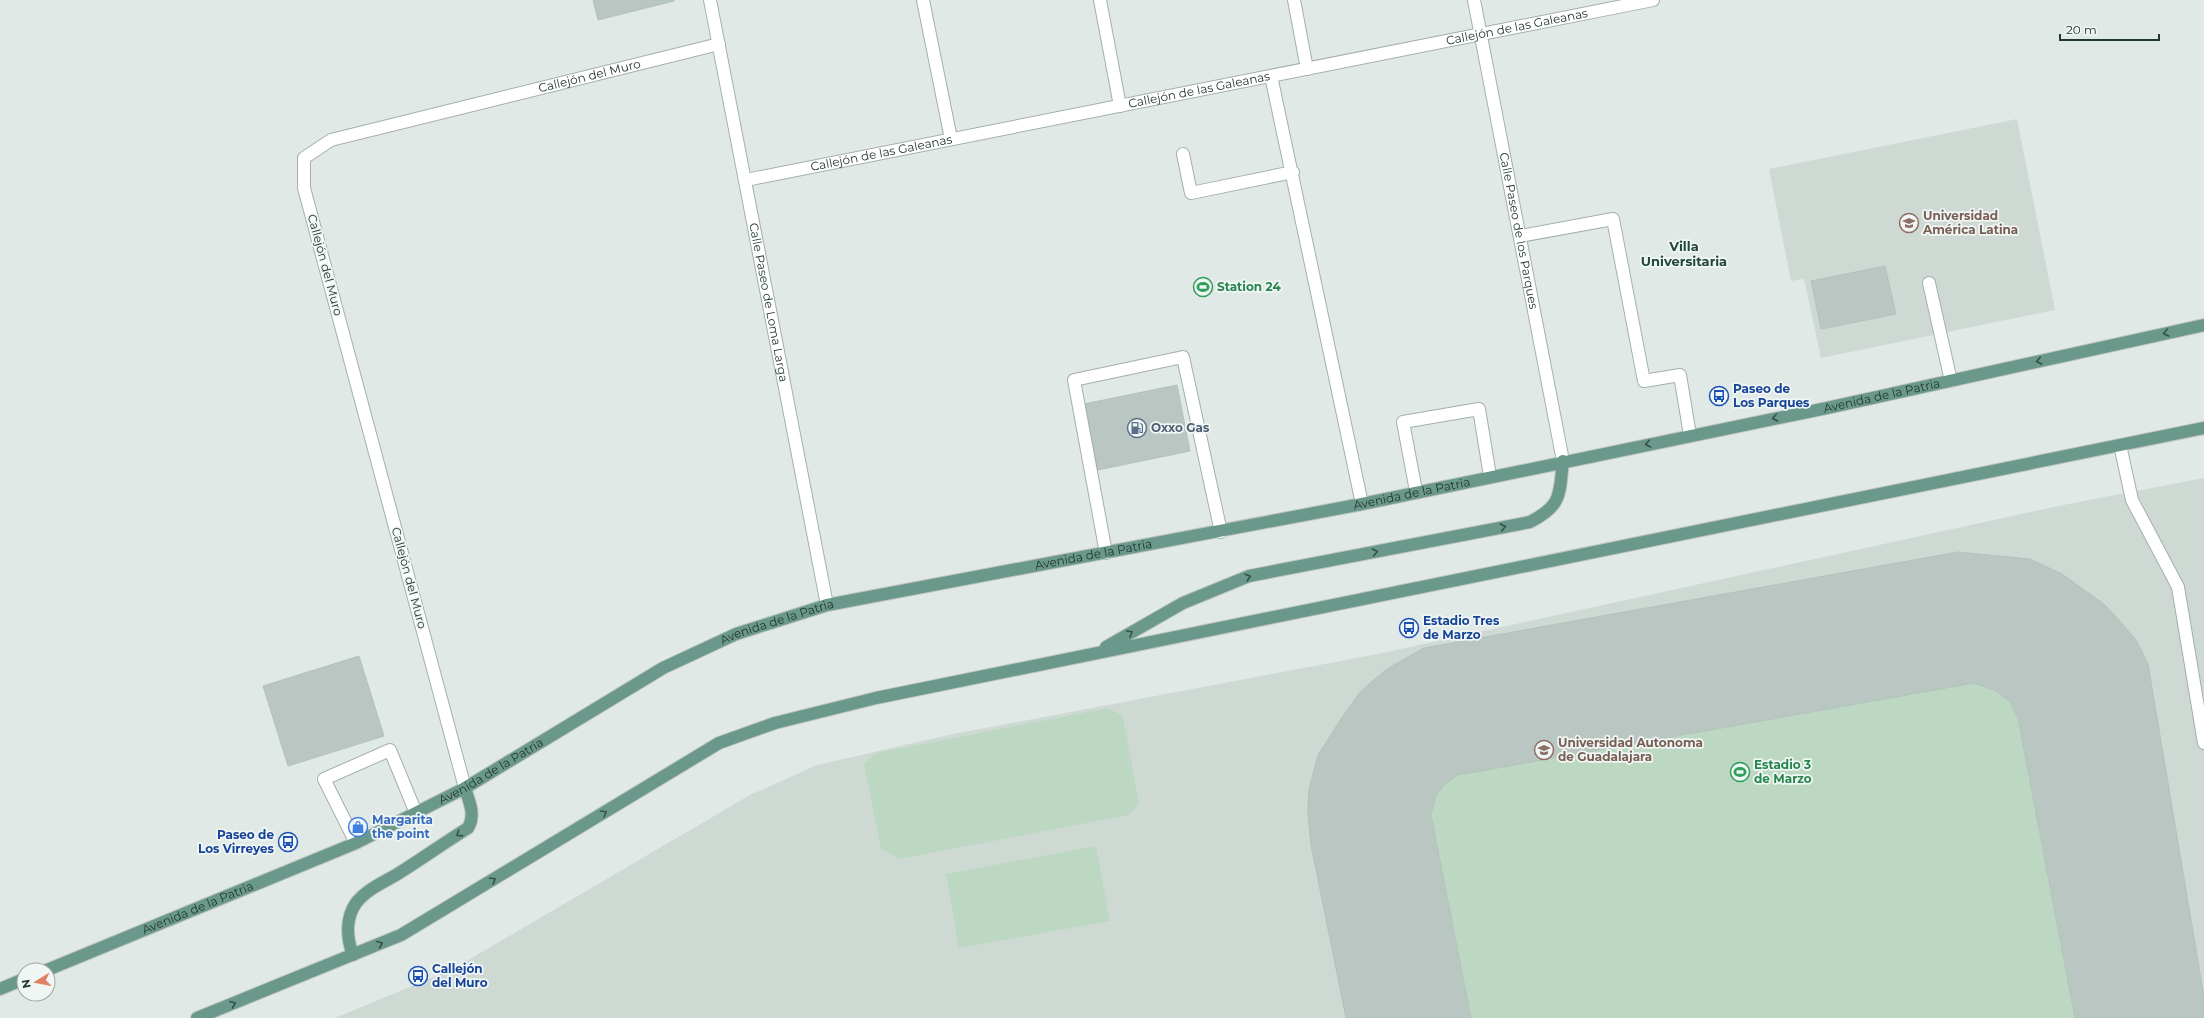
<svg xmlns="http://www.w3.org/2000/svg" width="2204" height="1018" font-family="Montserrat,sans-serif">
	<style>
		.built { fill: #cfd9d4 }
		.green { fill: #bcd8c2 }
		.building { fill: #b9c6c1; stroke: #b4c2bb }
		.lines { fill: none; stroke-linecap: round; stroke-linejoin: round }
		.service-casing { stroke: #a4b0ab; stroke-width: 14 }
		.minor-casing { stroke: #a4b0ab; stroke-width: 14 }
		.primary-casing { stroke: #bdc3c1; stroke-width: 14 }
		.service { stroke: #fff; stroke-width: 12 }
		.minor { stroke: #fff; stroke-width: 12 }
		.primary { stroke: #6a998b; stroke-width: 12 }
		.oneway { stroke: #355048 }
		.labels { text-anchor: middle; stroke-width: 3.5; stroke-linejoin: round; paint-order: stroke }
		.street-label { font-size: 12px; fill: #233731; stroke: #f0f6f3 }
		.education-label { font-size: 12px; font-weight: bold; fill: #785e54; stroke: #f0f6f3; text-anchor: start }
		.leisure-label { font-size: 12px; font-weight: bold; fill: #27864d; stroke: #f0f6f3; text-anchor: start }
		.transit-label { font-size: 12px; font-weight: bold; fill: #164399; stroke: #f0f6f3; text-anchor: start }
		.service-label { font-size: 12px; font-weight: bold; fill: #4e5e75; stroke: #f0f6f3; text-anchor: start }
		.shop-label { font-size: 12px; font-weight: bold; fill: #366cbe; stroke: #f0f6f3; text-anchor: start }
		.neighbourhood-label { font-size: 13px; font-weight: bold; fill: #22473c; stroke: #f0f6f3 }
	</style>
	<rect width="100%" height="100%" fill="#e0e9e5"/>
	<!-- built -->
	<path class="built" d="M2017,119l38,191 -234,48 -17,-79 -13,2 -22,-112z
		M2204,478v540h-1869l118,-49 297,-174 67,-30 136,-31 425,-80 680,-148z"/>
	<!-- green -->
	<path class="green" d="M2030,559c40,18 80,43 106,81 5,7 8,16 12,24l56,333v21h-858c-9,-44 -18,-87 -26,-131 -6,-31 -17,-67 -11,-99 8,-41 43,-96 78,-119 12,-8 25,-14 37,-21z
		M1108,708l15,8 16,88 -10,11 -230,44 -18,-10 -17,-85 13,-11z
		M1096,846l14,75 -151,27 -13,-74z"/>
	<!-- building -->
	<path class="building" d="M593,0h81v1l-76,19z
		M1885,266l11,48 -75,15 -10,-48z
		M1177,385l13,66 -92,19 -14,-66z
		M1958,552l72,7 32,15 43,31 31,35 12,24 56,333v21h-129l-57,-300 -8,-16 -14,-11 -22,-8 -516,92 -15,11 -8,11 -4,18 40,203h-125l-35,-173 -3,-32 1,-24 9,-34 24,-37 19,-27 26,-22 37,-21z
		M359,656l25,80 -96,30 -25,-80z"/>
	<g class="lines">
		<defs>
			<path id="service" d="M1294,0l13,69
				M1271,76l91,428
				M1183,154l8,39 102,-21
				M1520,236l93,-17 31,162 36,-6 10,60
				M1929,283l22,98
				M2120,445l12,55 46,87 26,156
				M1416,491l-13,-69 76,-13 11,67
				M1106,553l-32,-173 109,-23 38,175
				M356,843l-32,-64 66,-29 26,63"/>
			<g id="minor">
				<path id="s1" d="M710,0l117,605"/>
				<path d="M923,0l28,139"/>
				<path d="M1100,0l20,106"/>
				<path id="s2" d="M1474,0l89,461"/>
				<path id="s3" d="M746,180l907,-180"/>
				<path id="s4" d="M465,788l-161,-600v-30l27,-18 388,-96"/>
			</g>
			<g id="primary">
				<path d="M1106,647l77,-44 66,-27 281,-54c33,-17 29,-28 33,-61"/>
				<path d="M353,955c-6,-16 -8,-36 3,-52 10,-13 26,-20 40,-28 24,-15 48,-32 72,-47 8,-14 1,-26 -3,-40"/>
				<path id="s5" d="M47,970l309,-127 109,-55 198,-120 73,-34 91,-29 535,-101 465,-96 377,-83"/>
				<path d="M0,989l24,-10"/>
				<path d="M197,1018l204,-83 318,-192 56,-20 101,-25 1328,-270"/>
			</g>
		</defs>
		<!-- service casing -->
		<use href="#service" class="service-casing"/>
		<!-- minor casing -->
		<use href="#minor" class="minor-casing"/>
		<!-- primary casing -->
		<use href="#primary" class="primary-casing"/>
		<!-- service -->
		<use href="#service" class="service"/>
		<!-- minor -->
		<use href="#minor" class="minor"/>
		<!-- primary -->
		<use href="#primary" class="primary"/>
	</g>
	<!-- one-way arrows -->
	<defs><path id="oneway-chevron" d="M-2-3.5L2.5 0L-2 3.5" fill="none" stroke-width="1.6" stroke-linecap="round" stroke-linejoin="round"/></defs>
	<g class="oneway">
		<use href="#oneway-chevron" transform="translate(2166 333) rotate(168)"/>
		<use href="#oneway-chevron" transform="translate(2039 361) rotate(168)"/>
		<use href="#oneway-chevron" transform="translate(1775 418) rotate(169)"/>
		<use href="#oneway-chevron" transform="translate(1648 444) rotate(169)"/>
		<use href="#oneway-chevron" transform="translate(1503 527) rotate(-11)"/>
		<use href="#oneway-chevron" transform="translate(1375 552) rotate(-11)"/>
		<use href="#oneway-chevron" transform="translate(1248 577) rotate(-17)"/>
		<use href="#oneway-chevron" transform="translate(1130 633) rotate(-30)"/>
		<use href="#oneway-chevron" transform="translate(604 813) rotate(-31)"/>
		<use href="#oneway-chevron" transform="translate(459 834) rotate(147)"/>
		<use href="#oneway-chevron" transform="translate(493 880) rotate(-31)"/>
		<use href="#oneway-chevron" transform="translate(380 944) rotate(-23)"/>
		<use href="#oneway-chevron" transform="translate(233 1004) rotate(-22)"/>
	</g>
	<!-- icons -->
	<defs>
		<symbol id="school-ring" viewBox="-11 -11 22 22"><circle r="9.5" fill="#f0f6f3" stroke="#8d6e63" stroke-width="1.5"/><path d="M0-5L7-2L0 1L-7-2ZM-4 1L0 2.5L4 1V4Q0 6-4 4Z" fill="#8d6e63"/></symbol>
		<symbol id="stadium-ring" viewBox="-11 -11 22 22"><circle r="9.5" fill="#f0f6f3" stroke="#2e9e5b" stroke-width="1.5"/><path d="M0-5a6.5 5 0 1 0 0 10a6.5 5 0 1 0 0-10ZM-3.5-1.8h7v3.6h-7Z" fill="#2e9e5b"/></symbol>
		<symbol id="bus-ring" viewBox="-11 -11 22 22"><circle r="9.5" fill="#f0f6f3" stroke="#1a4fb4" stroke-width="1.5"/><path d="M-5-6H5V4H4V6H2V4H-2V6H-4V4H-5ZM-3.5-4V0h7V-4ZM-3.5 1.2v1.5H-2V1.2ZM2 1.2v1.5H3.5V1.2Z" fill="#1a4fb4"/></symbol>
		<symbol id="fuel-ring" viewBox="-11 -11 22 22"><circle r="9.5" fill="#f0f6f3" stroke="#5c6f8a" stroke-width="1.5"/><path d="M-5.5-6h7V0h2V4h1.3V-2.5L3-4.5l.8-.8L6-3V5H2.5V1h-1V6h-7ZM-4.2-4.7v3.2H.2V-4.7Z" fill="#5c6f8a"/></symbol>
		<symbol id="university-ring" viewBox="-11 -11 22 22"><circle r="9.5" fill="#f0f6f3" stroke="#8d6e63" stroke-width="1.5"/><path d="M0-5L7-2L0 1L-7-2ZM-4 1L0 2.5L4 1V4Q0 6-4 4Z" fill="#8d6e63"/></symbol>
		<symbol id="shop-ring" viewBox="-11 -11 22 22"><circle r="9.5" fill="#f0f6f3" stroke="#3f7fe0" stroke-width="1.5"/><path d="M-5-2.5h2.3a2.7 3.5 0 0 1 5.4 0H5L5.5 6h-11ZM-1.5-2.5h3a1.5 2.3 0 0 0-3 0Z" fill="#3f7fe0"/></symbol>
	</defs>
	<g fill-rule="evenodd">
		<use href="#school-ring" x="1898" y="212" width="22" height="22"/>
		<use href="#stadium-ring" x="1192" y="276" width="22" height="22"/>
		<use href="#bus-ring" x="1708" y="385" width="22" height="22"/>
		<use href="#fuel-ring" x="1126" y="417" width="22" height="22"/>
		<use href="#bus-ring" x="1398" y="617" width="22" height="22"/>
		<use href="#university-ring" x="1533" y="739" width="22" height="22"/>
		<use href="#stadium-ring" x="1729" y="761" width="22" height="22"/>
		<use href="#shop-ring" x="347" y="816" width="22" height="22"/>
		<use href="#bus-ring" x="277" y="831" width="22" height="22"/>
		<use href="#bus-ring" x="407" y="965" width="22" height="22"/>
	</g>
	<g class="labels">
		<!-- street labels -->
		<g class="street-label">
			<text dy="4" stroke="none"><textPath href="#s3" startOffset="786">Callejón de las Galeanas</textPath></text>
			<text dy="4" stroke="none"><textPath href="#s4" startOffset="950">Callejón del Muro</textPath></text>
			<text dy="4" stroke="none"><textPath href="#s3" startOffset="462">Callejón de las Galeanas</textPath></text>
			<text dy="4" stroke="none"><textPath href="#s3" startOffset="138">Callejón de las Galeanas</textPath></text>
			<text dy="4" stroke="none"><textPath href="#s2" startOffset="235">Calle Paseo de los Parques</textPath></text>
			<text transform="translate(325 265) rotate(75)" y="4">Callejón del Muro</text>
			<text dy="4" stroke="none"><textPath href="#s1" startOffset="308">Calle Paseo de Loma Larga</textPath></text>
			<text dy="4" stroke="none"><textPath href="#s5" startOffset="1939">Avenida de la Patria</textPath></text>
			<text dy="4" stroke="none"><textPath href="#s5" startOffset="1459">Avenida de la Patria</textPath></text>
			<text dy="4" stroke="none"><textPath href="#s5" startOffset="1135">Avenida de la Patria</textPath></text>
			<text transform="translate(409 578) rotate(75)" y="4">Callejón del Muro</text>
			<text dy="4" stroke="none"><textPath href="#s5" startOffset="811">Avenida de la Patria</textPath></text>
			<text dy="4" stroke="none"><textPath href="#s5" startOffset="487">Avenida de la Patria</textPath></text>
			<text dy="4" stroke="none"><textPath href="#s5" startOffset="163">Avenida de la Patria</textPath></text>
		</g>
		<!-- education labels -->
		<g class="education-label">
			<text x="1923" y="220">Universidad<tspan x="1923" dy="14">América Latina</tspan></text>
			<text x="1558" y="747">Universidad Autonoma<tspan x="1558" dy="14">de Guadalajara</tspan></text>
		</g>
		<!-- leisure labels -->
		<g class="leisure-label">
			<text x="1217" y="291">Station 24</text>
			<text x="1754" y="769">Estadio 3<tspan x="1754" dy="14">de Marzo</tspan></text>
		</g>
		<!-- transit labels -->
		<g class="transit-label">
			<text x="1733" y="393">Paseo de<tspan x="1733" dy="14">Los Parques</tspan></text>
			<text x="1423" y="625">Estadio Tres<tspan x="1423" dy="14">de Marzo</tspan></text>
			<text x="274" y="839" text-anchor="end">Paseo de<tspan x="274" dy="14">Los Virreyes</tspan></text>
			<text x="432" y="973">Callejón<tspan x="432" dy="14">del Muro</tspan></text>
		</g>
		<!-- service labels -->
		<g class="service-label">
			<text x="1151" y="432">Oxxo Gas</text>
		</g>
		<!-- shop labels -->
		<g class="shop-label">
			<text x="372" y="824">Margarita<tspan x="372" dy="14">the point</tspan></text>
		</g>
		<!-- neighbourhood labels -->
		<g class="neighbourhood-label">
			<text x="1684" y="251">Villa<tspan x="1684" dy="15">Universitaria</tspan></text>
		</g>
	</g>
	<!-- north arrow -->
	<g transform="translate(36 982) rotate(260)"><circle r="19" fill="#f0f6f3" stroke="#9eaaa5"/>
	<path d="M0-3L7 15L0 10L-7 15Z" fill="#e08067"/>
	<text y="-6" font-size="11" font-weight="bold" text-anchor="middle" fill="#233731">N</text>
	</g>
	<!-- scale -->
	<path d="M2060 34v6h99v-6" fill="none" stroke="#233731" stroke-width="2"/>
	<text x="2066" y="34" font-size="12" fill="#233731" stroke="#f0f6f3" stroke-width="3" paint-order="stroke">20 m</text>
</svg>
